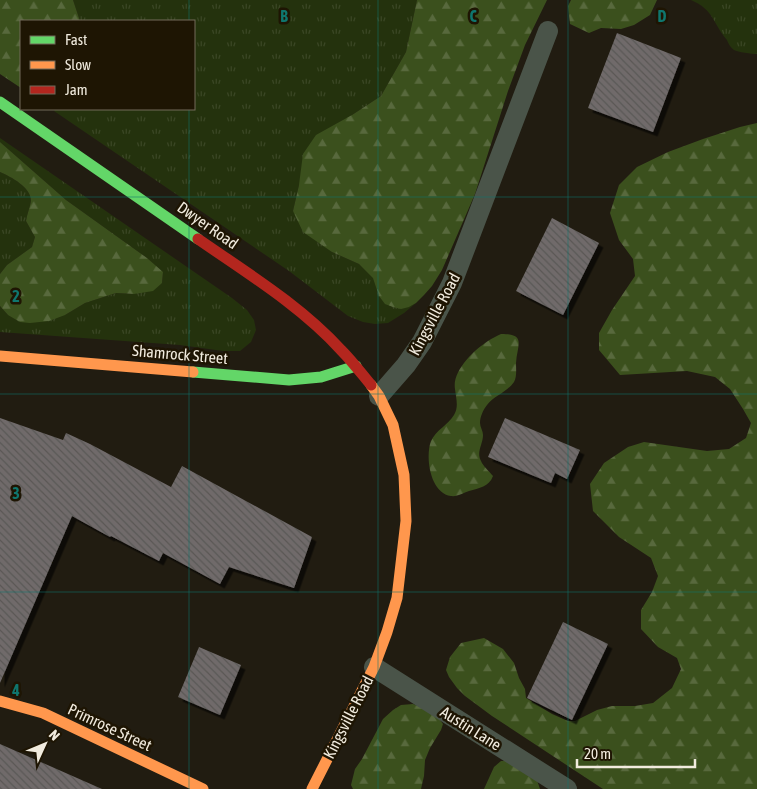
<svg xmlns="http://www.w3.org/2000/svg" width="757" height="789" font-family="'Asap Condensed',sans-serif">
	<style>
		.grass { fill: url(#grass-tufts) }
		.forest { fill: url(#forest-firs) }
		.building { fill: url(#building-back-hatch); filter: url(#shadow) }
		.lines { fill: none; stroke-linecap: round; stroke-linejoin: round }
		.lane { stroke: #4a5449; stroke-width: 20 }
		.fast { stroke: #63d668; stroke-width: 11 }
		.slow { stroke: #ff974d; stroke-width: 11 }
		.jam { stroke: #b3261e; stroke-width: 11 }
		.grid { fill: none; stroke: #0f766e; stroke-width: 1; stroke-opacity: 0.55 }
		.labels { text-anchor: middle; stroke-width: 5; stroke-linejoin: round; paint-order: stroke }
		.street-label { font-size: 16px; fill: #f1ebde; stroke: #1e1503 }
		.grid-label { font-size: 16px; text-anchor: middle; font-weight: bold; fill: #0f766e; stroke: #1e1503; stroke-width: 5; stroke-linejoin: round; paint-order: stroke }
	</style>
	<defs>
		<pattern id="grass-tufts" width="24" height="20" patternUnits="userSpaceOnUse" patternTransform="scale(1.25)"><rect width="24" height="20" fill="#24320d"/><path d="M3 7l-1-3M5 7V3M7 7l1-3M15 17l-1-3M17 17v-4M19 17l1-3" fill="none" stroke="#3a4624"/></pattern>
		<pattern id="forest-firs" width="22" height="20" patternUnits="userSpaceOnUse" patternTransform="scale(1.25)"><rect width="22" height="20" fill="#3b501d"/><path d="M5 1l3.5 6h-7zM16 11l3.5 6h-7z" fill="#58693d"/></pattern>
		<pattern id="building-back-hatch" width="6" height="6" patternUnits="userSpaceOnUse" patternTransform="scale(1.25)"><rect width="6" height="6" fill="#706b6b"/><path d="M-1 5l2 2M0 0l6 6M5-1l2 2" fill="none" stroke="#5a5755"/></pattern>
		<filter id="shadow"><feDropShadow dx="4.5" dy="4.5" stdDeviation="0" flood-color="#0009"/></filter>
	</defs>
	<rect width="100%" height="100%" fill="#211c11"/>
	<!-- grass -->
	<path class="grass" d="M73,0h344l-11,52 -25,44 -29,19 -53,70 -6,26 39,41 27,12 15,14 5,17 30,12 7,-4 -12,10 -16,10 -13,1 -12,-2 -15,-6 -59,-45 -235,-160 2,-2h138v-88h-114z
		M691,0h66v54c-5,0 -19,-2 -23,-4 -3,-2 -6,-7 -7,-10 -15,-18 -13,-30 -36,-40z
		M0,138l232,160 15,12 7,10 2,10 -5,12 -11,9h-17l-43,-6 -180,-13v-26l8,9h57l20,-12 31,-10 18,1 28,-11 1,-10 -16,-15 -81,-58 -66,-58z
		M0,172c11,5 31,15 31,29 -1,6 -4,13 -5,20l9,16 -3,10 -25,18 -7,9z"/>
	<!-- forest -->
	<path class="forest" d="M0,0h73l7,21h-59v67l-21,-14z
		M417,0h130l-22,45 -17,46 -33,103 -33,76 -10,16 -8,9 -8,8 -7,4 -8,2 -8,-2 -8,-3 -6,-8 -6,-18 -14,-14 -27,-12 -29,-20 -10,-21 6,-26 4,-31 13,-19 36,-20 29,-19 25,-44z
		M571,0h86l-7,15 -16,10 -13,4 -20,-1 -12,5 -19,-9 -2,-18z
		M757,123v666h-154l-111,-73 -27,-20 -8,-8 -8,-11 -3,-7 4,-13 11,-14 23,-5 19,11 11,14 5,15 6,11 1,9 26,16 16,7h7l22,-11 15,-4h23l18,-3 19,-15 9,-19 -4,-11 -19,-11 -17,-18v-19l11,-18 6,-16 -7,-18 -32,-21 -26,-26 -3,-27 14,-21 24,-16 16,-5 63,9 22,-2 17,-11 5,-15 -8,-14 -13,-20 -15,-12 -28,-6 -67,4 -21,-25v-17l13,-23 23,-34 -2,-17 -14,-19 -9,-27 9,-28 18,-18 31,-15 35,-13 37,-12z
		M0,142l66,58 81,58 16,14 -1,11 -9,8 -19,3 -18,-1 -31,10 -20,12 -16,6 -19,2 -10,-1 -12,-7 -8,-9v-32l7,-9 25,-18 3,-10 -9,-16c1,-7 4,-14 5,-20 0,-14 -20,-24 -31,-29z
		M501,334c26,0 16,11 15,29 0,6 1,14 -2,19 -7,10 -20,14 -27,23 -4,5 -7,12 -7,18 0,4 3,8 3,12 0,9 -7,17 -2,26 2,5 8,10 12,15 -4,11 -14,12 -24,15 -6,2 -12,6 -18,5 -21,-3 -26,-39 -20,-55 5,-11 17,-16 23,-26 5,-8 2,-17 1,-26 -3,-18 19,-39 33,-48 4,-3 9,-5 13,-7z
		M413,704c12,5 22,8 30,20l-2,6 -11,18 -5,12 -1,16 -3,13h-68l-2,-4 4,-16 7,-10 21,-40 10,-9 8,-5z
		M501,761h10l26,19 3,9h-56l10,-22z"/>
	<!-- building -->
	<path class="building" d="M617,33l64,25 -28,74 -65,-24z
		M552,218l47,25 -36,72 -47,-24z
		M0,418l63,22 3,-7 24,11 81,43 11,-21 130,71 -18,51 -65,-21 -9,17 -57,-31 -4,8 -48,-25 -1,1 -38,-21 -72,167z
		M505,418l75,32 -13,29 -12,-6 -4,10 -63,-26z
		M563,622l45,22 -36,76 -45,-22z
		M199,647l42,18 -21,50 -42,-18z
		M0,744l102,45h-102z"/>
	<g class="lines">
		<!-- lane -->
		<path class="lane" d="M379,396l27,-31 16,-23 30,-59 96,-252
			M374,667l193,122"/>
		<!-- fast -->
		<path class="fast" d="M0,102l198,137
			M193,372l96,8 32,-3 35,-11"/>
		<!-- slow -->
		<path class="slow" d="M0,356l193,16
			M0,701l43,12 160,76
			M312,789l62,-122 13,-35 10,-34 9,-77 -2,-46 -11,-50 -14,-29 -8,-11"/>
		<!-- jam -->
		<path class="jam" d="M198,239c49,34 103,67 143,111 11,11 20,23 30,35"/>
	</g>
	<!-- grid -->
	<path class="grid" d="M189,0v21M378,0v789M568,0v789M189,109v680M0,197h757M0,394h757M0,592h757"/>
	<g class="labels">
		<!-- street labels -->
		<g class="street-label">
			<text transform="translate(208 225) rotate(35)" y="6">Dwyer Road</text>
			<text transform="translate(434 314) rotate(-62)" y="6">Kingsville Road</text>
			<text transform="translate(180 354) rotate(5)" y="6">Shamrock Street</text>
			<text transform="translate(348 717) rotate(-63)" y="6">Kingsville Road</text>
			<text transform="translate(110 727) rotate(25)" y="6">Primrose Street</text>
			<text transform="translate(471 728) rotate(32)" y="6">Austin Lane</text>
		</g>
	</g>
	<g class="grid-label">
		<text x="284" y="22">B</text>
		<text x="473" y="22">C</text>
		<text x="662" y="22">D</text>
		<text x="16" y="302">2</text>
		<text x="16" y="499">3</text>
		<text x="16" y="696">4</text>
	</g>
	<!-- legend -->
	<rect x="20" y="20" width="175" height="90" fill="#1e1503" stroke="#726b5b"/>
	<rect x="30" y="36" width="25" height="8" fill="#63d668" stroke="#726b5b"/>
	<text x="65" y="45" font-size="15" fill="#f1ebde">Fast</text>
	<rect x="30" y="61" width="25" height="8" fill="#ff974d" stroke="#726b5b"/>
	<text x="65" y="70" font-size="15" fill="#f1ebde">Slow</text>
	<rect x="30" y="86" width="25" height="8" fill="#b3261e" stroke="#726b5b"/>
	<text x="65" y="95" font-size="15" fill="#f1ebde">Jam</text>
	<!-- north arrow -->
	<g transform="translate(45 744) rotate(46)" stroke="#1e1503" stroke-width="4" paint-order="stroke">
	<path d="M0-4L9 19L0 12L-9 19Z" fill="#f1ebde"/>
	<text y="-8" font-size="14" font-weight="bold" text-anchor="middle" fill="#f1ebde">N</text>
	</g>
	<!-- scale -->
	<path d="M577 759v8h118v-8" fill="none" stroke="#f1ebde" stroke-width="2.5"/>
	<text x="584" y="759" font-size="15" fill="#f1ebde" stroke="#1e1503" stroke-width="4" paint-order="stroke">20 m</text>
</svg>
